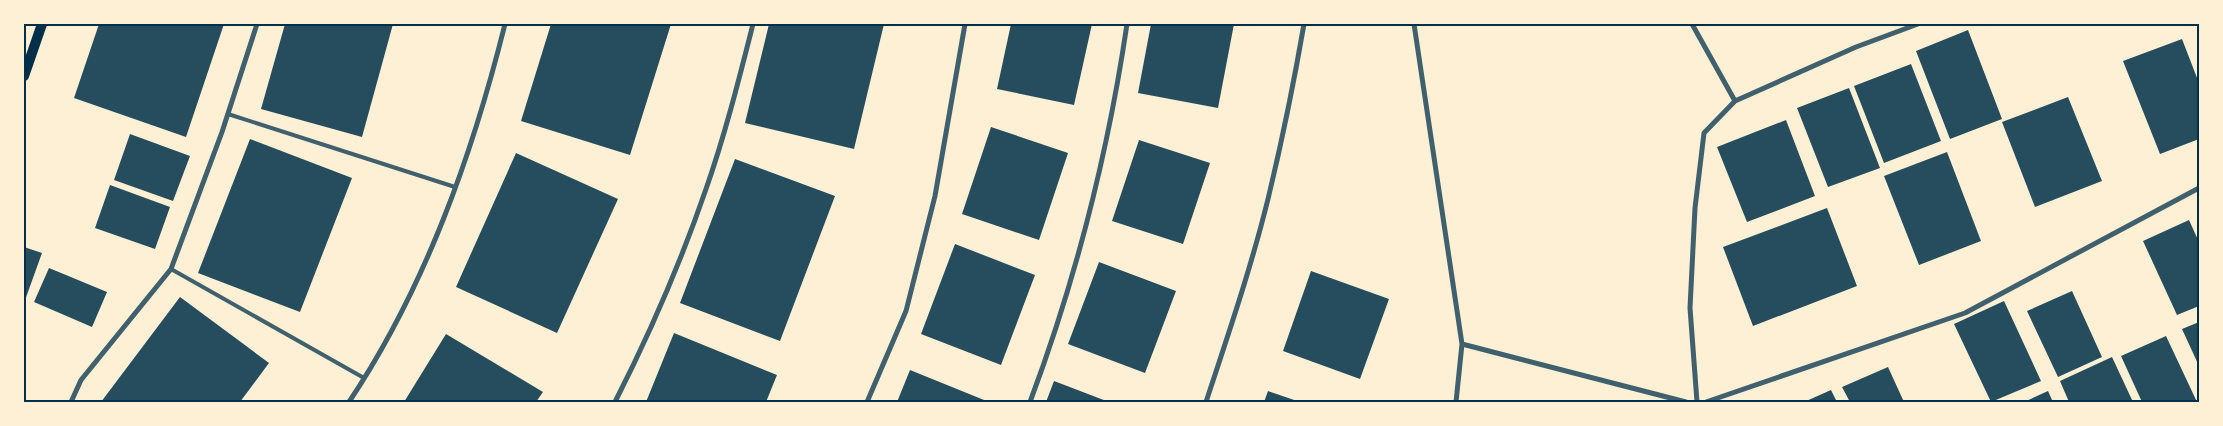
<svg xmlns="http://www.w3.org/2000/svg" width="2223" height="426" font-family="Helvetica,sans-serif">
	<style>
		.building { fill: #264d5e }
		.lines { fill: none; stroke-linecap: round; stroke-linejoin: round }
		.service { stroke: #3f606c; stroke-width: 4 }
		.minor { stroke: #3f606c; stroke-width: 5 }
		.secondary { stroke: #003049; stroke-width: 10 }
		.neatline { fill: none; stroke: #003049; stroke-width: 2 }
	</style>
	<rect width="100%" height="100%" fill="#fdf0d5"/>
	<!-- building -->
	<path class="building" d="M99,24h125l-38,113 -112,-39z
		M285,24h108l-31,113 -101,-28z
		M551,24h120l-41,131 -109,-34z
		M769,24h115l-30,125 -109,-26z
		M1011,24h81l-18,81 -77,-16z
		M1151,24h83l-16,84 -80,-15z
		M1968,30l34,89 -52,20 -34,-88z
		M2182,39l17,44v56l-39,15 -37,-93z
		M1911,64l30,77 -57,22 -30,-77z
		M1849,88l31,80 -52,19 -31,-79z
		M2068,97l34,84 -67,26 -33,-85z
		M1786,120l29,76 -68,26 -30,-75z
		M991,127l77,26 -29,87 -77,-26z
		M130,134l60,22 -17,45 -59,-21z
		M250,139l102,39 -52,134 -102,-39z
		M1139,140l71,23 -27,81 -71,-23z
		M1947,152l34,89 -62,24 -35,-89z
		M516,153l102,46 -61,134 -101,-46z
		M735,159l100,37 -55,145 -100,-38z
		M110,185l60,22 -15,42 -60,-21z
		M1827,208l30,78 -104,40 -30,-79z
		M2189,220l10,22v64l-22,9 -34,-74z
		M955,244l80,31 -34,90 -80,-31z
		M24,247l18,6 -18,50z
		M1099,262l77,29 -31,82 -77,-29z
		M49,268l58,24 -15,35 -58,-25z
		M1311,271l78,28 -29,80 -77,-28z
		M2072,291l30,66 -44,20 -31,-66z
		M180,297l89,66 -29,39h-139z
		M2004,301l37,80 -50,21 -37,-78z
		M2199,322v44l-17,-37z
		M674,333l103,42 -11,27h-120z
		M446,334l97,58 -7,10h-132z
		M2166,336l31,66h-55l-21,-46z
		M2112,357l21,45h-64l-9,-21z
		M1888,367l16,35h-54l-8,-15z
		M910,370l79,32h-92z
		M1054,381l55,21h-63z
		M1831,390l6,12h-33z
		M1268,391l32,11h-36z
		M2048,391l5,11h-29z"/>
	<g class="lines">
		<!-- service -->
		<path class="service" d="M228,114l227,73
			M171,269l193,109"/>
		<!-- minor -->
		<path class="minor" d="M1414,24l48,320 -6,58
			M1692,24l43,77
			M1462,344l224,58
			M71,402l10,-22 90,-111 51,-137 35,-108
			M349,402c76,-114 123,-246 156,-378
			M615,402c35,-69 66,-140 91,-213 19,-54 33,-110 47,-165
			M867,402l39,-91 29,-115 30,-172
			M1030,402c46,-123 78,-249 97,-378
			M1206,402c22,-67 45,-134 62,-203 14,-58 26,-117 36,-175
			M1697,402l-7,-94 5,-100 9,-75 31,-32 121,-54 62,-23
			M1706,402l259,-89 234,-125"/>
		<!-- secondary -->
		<path class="secondary" d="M24,76l18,-52"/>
	</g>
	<!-- border -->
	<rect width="2223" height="426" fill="none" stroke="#fdf0d5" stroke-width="50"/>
	<rect x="25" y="25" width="2173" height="376" class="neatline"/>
</svg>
